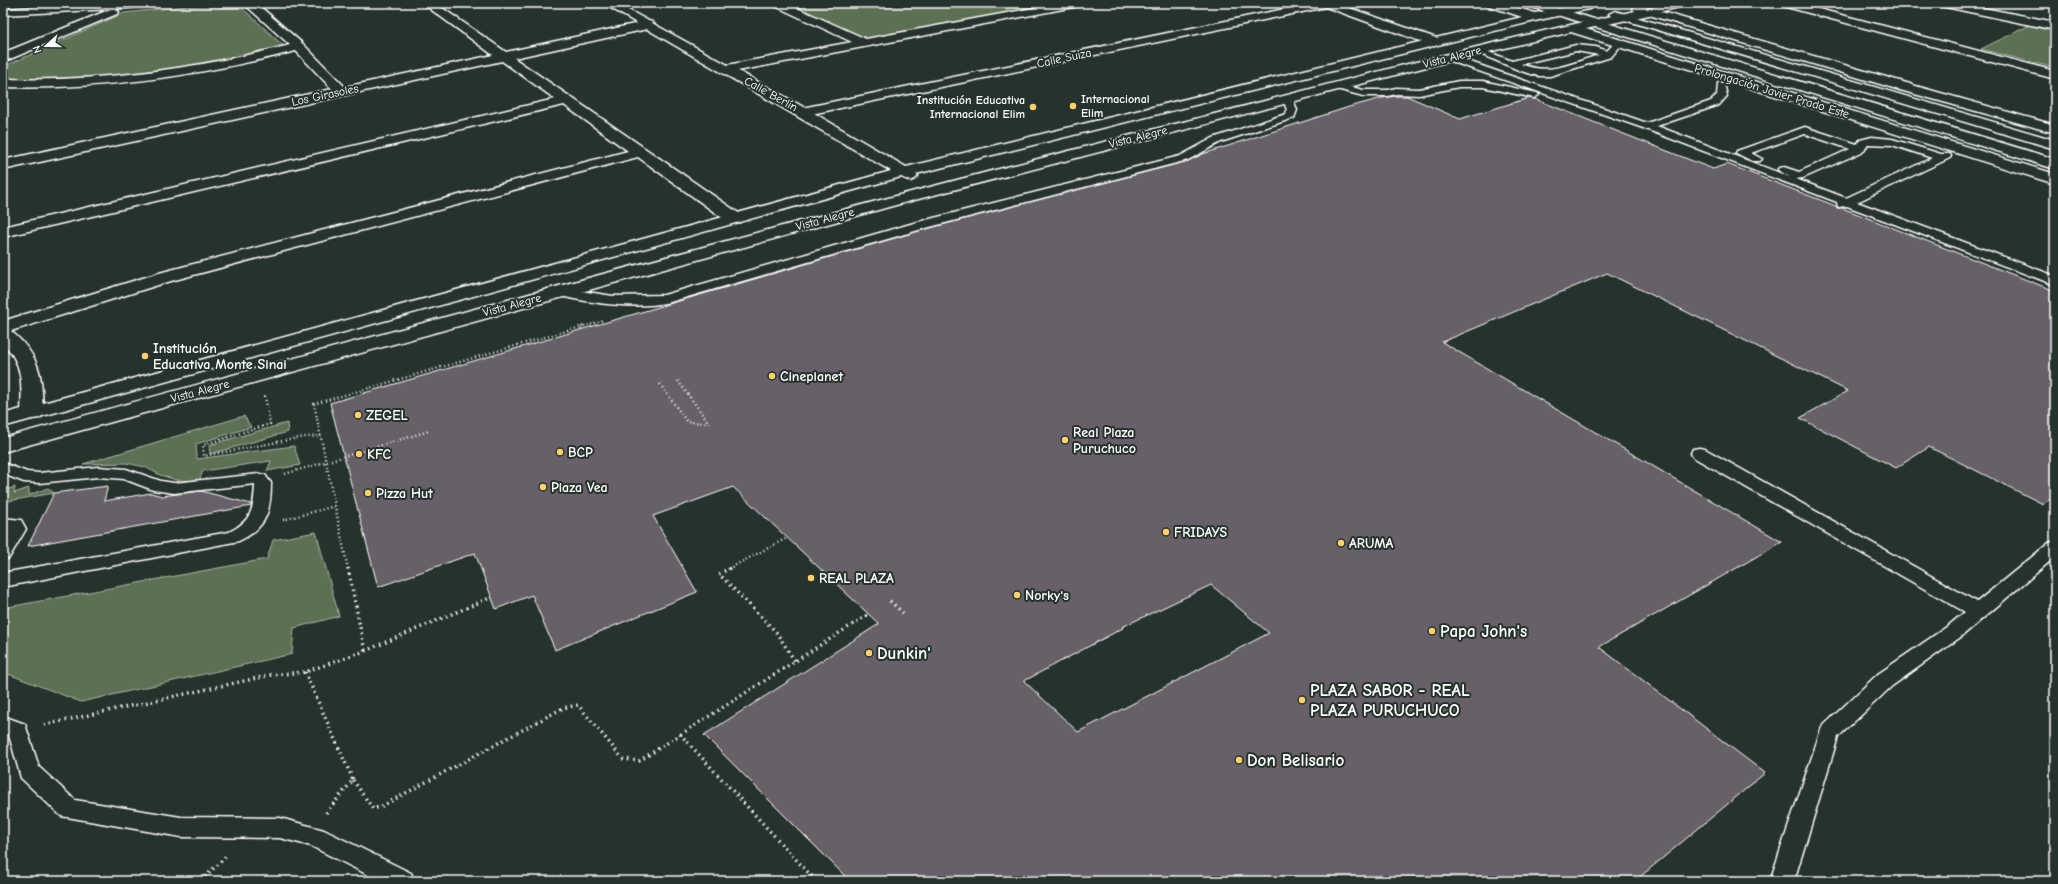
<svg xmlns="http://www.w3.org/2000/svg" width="2058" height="884" font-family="'Comic Neue',sans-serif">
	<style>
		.green { fill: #5b6f53; stroke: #adb7a9 }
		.building { fill: #676068; stroke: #fff; fill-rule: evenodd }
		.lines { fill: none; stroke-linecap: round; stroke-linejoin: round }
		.service-casing { stroke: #fff; stroke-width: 3 }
		.minor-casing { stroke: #fff; stroke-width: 3 }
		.tertiary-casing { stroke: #fff; stroke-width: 3 }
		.primary-casing { stroke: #fff; stroke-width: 3 }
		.path-far2 { stroke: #fff; stroke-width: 2; stroke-dasharray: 1 2.5; stroke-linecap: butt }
		.path-far1 { stroke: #fff; stroke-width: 2.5; stroke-dasharray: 1 3; stroke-linecap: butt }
		.path { stroke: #fff; stroke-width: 3.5; stroke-dasharray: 1.5 4; stroke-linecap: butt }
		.service { fill: #26332d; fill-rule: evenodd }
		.minor { fill: #26332d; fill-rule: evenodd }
		.tertiary { fill: #26332d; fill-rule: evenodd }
		.primary { fill: #26332d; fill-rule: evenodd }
		.poi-dot { fill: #ffd166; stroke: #26332d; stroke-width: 1.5 }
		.labels { text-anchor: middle; stroke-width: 4; stroke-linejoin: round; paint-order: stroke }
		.far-street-label { font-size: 12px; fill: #fff; stroke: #26332d }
		.far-poi-label { font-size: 12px; font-weight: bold; fill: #fff; stroke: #26332d; text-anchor: start }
		.poi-label { font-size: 14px; font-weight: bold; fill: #fff; stroke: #26332d; text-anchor: start }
		.near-poi-label { font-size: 17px; font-weight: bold; fill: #fff; stroke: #26332d; text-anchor: start }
	</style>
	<rect width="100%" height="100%" fill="#26332d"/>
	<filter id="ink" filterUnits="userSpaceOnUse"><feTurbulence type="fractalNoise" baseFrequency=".025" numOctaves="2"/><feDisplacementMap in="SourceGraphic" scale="8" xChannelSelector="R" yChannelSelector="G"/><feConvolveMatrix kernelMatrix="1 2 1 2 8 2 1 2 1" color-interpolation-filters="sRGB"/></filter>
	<g filter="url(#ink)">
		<!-- green -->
		<path class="green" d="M215,3h22l50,46 -94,17 -109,13 -81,1v-13l121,-54z
			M786,3h275l-194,37z
			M2032,24l23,4v40l-74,-19z
			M244,416l7,11 -55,17 1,15 97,-13 6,19 -33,6 4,-10 -68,10 -4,10 -23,-1 -16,-5 -15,-8 -19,-4 -43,1z
			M287,423l1,9 -78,22 -1,-9z
			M15,487l-1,6 15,-5v7l19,-7 6,5 -51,9v-11z
			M316,532l23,84 -45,12 -2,26 -211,48 -78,-30v-64l264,-49 6,-19z"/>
		<!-- building -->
		<path class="building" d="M1396,96h11l53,23 69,-21 6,1 178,70 14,-5 109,42 1,2h5l213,83v205l-12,8 -114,-57 -33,21 -96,-50 48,-27 -241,-118 -165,69 340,200 -183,105 166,126 -130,108h-785l-146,-146 175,-111 -146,-137 -80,29 44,76 -142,58 -23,-55 -36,14 -21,-56 -97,34 -48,-184 592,-173 266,-69 15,-7 146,-47 33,-9zM1211,585l58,48 -191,99 -54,-51 99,-53 -1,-1z
			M108,486l-4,15 47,-8 11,3 39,-5 50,13v2l-223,40 26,-53z"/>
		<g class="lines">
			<defs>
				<path id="service" d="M1619,40l4,3 -12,14 -61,19h-12l-17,-5 -48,-20 2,-2h6l31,12 64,-16 20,2 11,4 9,-10zM1576,51l23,4c-28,8 -49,21 -78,9z
					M1450,55l197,68 64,-22 6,-6 1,-12h6l3,13 -8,9 -62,21 133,51 -12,-7 2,-2 4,-1 15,5 51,-23 -45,-15 -54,19 11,6 -2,2h-8l-16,-8 1,-2 68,-24 52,17 3,-4 12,-3 20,2 49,15h9l1,2 -1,2 -93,44 198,74v9l-208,-79 -9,1 -1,-5 -194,-74 -196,-68v-4zM1868,144l24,1 40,13 -86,40 -50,-19 7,-1 61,-27z
					M1459,81h24l54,12 2,2 -5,3 -51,-11h-24l-40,8 -23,-1 -8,2h-25l-30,-8 -2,-2 5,-3 27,7h25l8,-2 23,1z
					M1288,96l5,3 4,11 -3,8 -73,24 -33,18 -266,69 -252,73c-33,8 -81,1 -114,-7l-2,-3 7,-4 52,8 51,-1 250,-72 266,-67 33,-18 73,-24 1,-4 -4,-11z
					M1699,448l6,1 272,153 72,-59 6,-2v16l-93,79 -70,50 -54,51 -44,144h-24l52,-154 56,-53 70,-48 17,-14 -272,-155 -2,-4 2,-4z
					M3,463l24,9 12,1 59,-6 28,2 35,12 13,2 85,-9 6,1 6,8c0,29 -5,45 -32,58l-236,46v-14l226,-41c23,-11 25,-24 26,-48l-81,9 -21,-3 -29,-11 -26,-2 -59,6 -15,-1 -21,-8z
					M3,518l18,2 5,9 -17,29 -6,2v-22l5,-8h-5z
					M3,716l22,8 14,43 36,33 106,17 99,1 44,12 87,43 4,8h-35l-69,-35 -31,-8 -99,-1 -120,-21 -40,-38 -12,-43 -6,-2z"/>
				<path id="minor" d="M97,3h64l-6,3 -41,3 5,3 -2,2 -114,48v-9l108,-44 -108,6v-6z
					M243,3h13l47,41 42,43 148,-32 -71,-52h13l71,49 142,-31 4,1 2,3 -2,3 -138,30 226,156 2,4 -2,4 -6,1 -6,-1 -90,-65 -467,124 -160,50c30,26 31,44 32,82l-3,5 -8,1 -8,-1 -3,-5c1,-26 3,-50 -18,-69v-23l156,-48 469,-122 -64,-46 -561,132v-10l552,-128 -53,-38 -499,109v-10l329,-71 -36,-38c-97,25 -193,39 -293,36v-8c98,3 192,-10 287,-34z
					M771,3h15l80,36 195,-36h24l-6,3 -352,67 -5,-1 -1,-3 1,-3 5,-1 125,-23 -79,-37z
					M1314,3h21l104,36 2,3 -6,4 -4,-1 -105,-38 -524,109 -5,-1 -2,-3 2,-3 5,-1z
					M1669,3h20l-2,2 -36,9 -6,-3 2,-2z
					M1777,3h19l259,68v8l-276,-74z
					M1935,3h23l97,19v8l-114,-24z
					M1905,83l150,42v8l-155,-43 -2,-3z"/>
				<path id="tertiary" d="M602,3h14l191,106 99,58 616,-150 -36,-12 -2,-2h18l33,10 52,-10 6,1 2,2 -6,3 -54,12 -619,153 2,2 -3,3 -5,2 -9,-4 -898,250v-13l888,-243z
					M1638,5l272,79 2,3 -2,3h-10l-251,-75 -63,14 469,145v10l-484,-152 -141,34 -523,136 -904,250v-14c395,-108 790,-218 1188,-318 148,-38 295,-78 444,-109l-3,-3z"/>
				<path id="primary" d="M1523,3h18l514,156v10l-530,-164z
					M1615,11l440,129v9l-444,-133 -2,-2z"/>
			</defs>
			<!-- service casing -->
			<use href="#service" class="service-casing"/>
			<!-- minor casing -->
			<use href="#minor" class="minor-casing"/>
			<!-- tertiary casing -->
			<use href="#tertiary" class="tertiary-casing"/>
			<!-- primary casing -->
			<use href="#primary" class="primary-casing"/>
			<!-- path-far2 -->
			<path class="path-far2" d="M581,327l22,-6"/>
			<!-- path-far1 -->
			<path class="path-far1" d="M678,381l31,42
				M660,384l27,38 22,1
				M265,396l5,28 -67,21 1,11 100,-19 17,-1
				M285,474l144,-43
				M283,520l52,-14
				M348,569l-34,-165 270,-78
				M728,569l59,-31"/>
			<!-- path -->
			<path class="path" d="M348,568l17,83
				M730,568l-11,6 57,58 19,29
				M890,601l13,12
				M305,672l48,108 -27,33
				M44,725l227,-50 34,-3 60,-21 127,-54
				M680,734l136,147
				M353,780l20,29 9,-3 181,-98 15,-3 45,54 16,2 230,-147
				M201,881l26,-26"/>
			<!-- service -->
			<use href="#service" class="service"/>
			<!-- minor -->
			<use href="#minor" class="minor"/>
			<!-- tertiary -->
			<use href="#tertiary" class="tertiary"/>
			<!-- primary -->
			<use href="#primary" class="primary"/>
		</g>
	</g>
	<!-- markers -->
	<g class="poi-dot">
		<circle cx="1073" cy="106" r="4"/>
		<circle cx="1033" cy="107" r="4"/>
		<circle cx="145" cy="356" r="4"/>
		<circle cx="772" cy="376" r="4"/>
		<circle cx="358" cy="415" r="4"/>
		<circle cx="1065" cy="440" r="4"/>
		<circle cx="560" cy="452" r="4"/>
		<circle cx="359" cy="454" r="4"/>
		<circle cx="543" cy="487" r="4"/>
		<circle cx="368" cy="493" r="4"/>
		<circle cx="1166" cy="532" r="4"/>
		<circle cx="1341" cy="543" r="4"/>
		<circle cx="811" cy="578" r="4"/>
		<circle cx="1017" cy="595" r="4"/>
		<circle cx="1432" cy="631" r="4"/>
		<circle cx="869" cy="653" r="4"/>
		<circle cx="1302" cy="700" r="4"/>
		<circle cx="1239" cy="760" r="4"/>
	</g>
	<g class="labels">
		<!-- far-street labels -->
		<g class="far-street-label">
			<text transform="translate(1452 57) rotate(-14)" y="4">Vista Alegre</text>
			<text transform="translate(1064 58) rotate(-12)" y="4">Calle Suiza</text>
			<text transform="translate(1772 91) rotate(17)" y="4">Prolongación Javier Prado Este</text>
			<text transform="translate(771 94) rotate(29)" y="4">Calle Berlín</text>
			<text transform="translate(325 95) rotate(-12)" y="4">Los Girasoles</text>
			<text transform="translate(1138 137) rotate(-14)" y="4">Vista Alegre</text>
			<text transform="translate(825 219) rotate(-15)" y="4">Vista Alegre</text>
			<text transform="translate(512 305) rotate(-15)" y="4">Vista Alegre</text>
			<text transform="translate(200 391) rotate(-15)" y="4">Vista Alegre</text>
		</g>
		<!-- far-poi labels -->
		<g class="far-poi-label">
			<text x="1081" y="103">Internacional<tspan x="1081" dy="14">Elim</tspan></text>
			<text x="1025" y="104" text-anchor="end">Institución Educativa<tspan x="1025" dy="14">Internacional Elim</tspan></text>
		</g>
		<!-- poi labels -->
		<g class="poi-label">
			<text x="153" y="353">Institución<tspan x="153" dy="16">Educativa Monte Sinai</tspan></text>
			<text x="780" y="381">Cineplanet</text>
			<text x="366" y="420">ZEGEL</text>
			<text x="1073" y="437">Real Plaza<tspan x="1073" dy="16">Puruchuco</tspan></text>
			<text x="568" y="457">BCP</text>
			<text x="367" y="459">KFC</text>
			<text x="551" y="492">Plaza Vea</text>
			<text x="376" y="498">Pizza Hut</text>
			<text x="1174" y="537">FRIDAYS</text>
			<text x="1349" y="548">ARUMA</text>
			<text x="819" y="583">REAL PLAZA</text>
			<text x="1025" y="600">Norky's</text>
		</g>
		<!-- near-poi labels -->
		<g class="near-poi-label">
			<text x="1440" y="637">Papa John's</text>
			<text x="877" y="659">Dunkin'</text>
			<text x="1310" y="696">PLAZA SABOR - REAL<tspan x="1310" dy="20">PLAZA PURUCHUCO</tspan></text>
			<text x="1247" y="766">Don Belisario</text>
		</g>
	</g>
	<!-- margin -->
	<rect width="2058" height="884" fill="none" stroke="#26332d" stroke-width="16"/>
	<rect x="8" y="8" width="2042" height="868" fill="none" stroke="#fff" stroke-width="1.5" filter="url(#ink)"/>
	<!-- north arrow -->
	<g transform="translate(46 46) rotate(249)" stroke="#26332d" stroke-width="3" paint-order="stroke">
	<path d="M0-3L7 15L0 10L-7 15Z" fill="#ffffff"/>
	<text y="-6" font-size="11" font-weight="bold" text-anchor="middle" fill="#ffffff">N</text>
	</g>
</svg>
